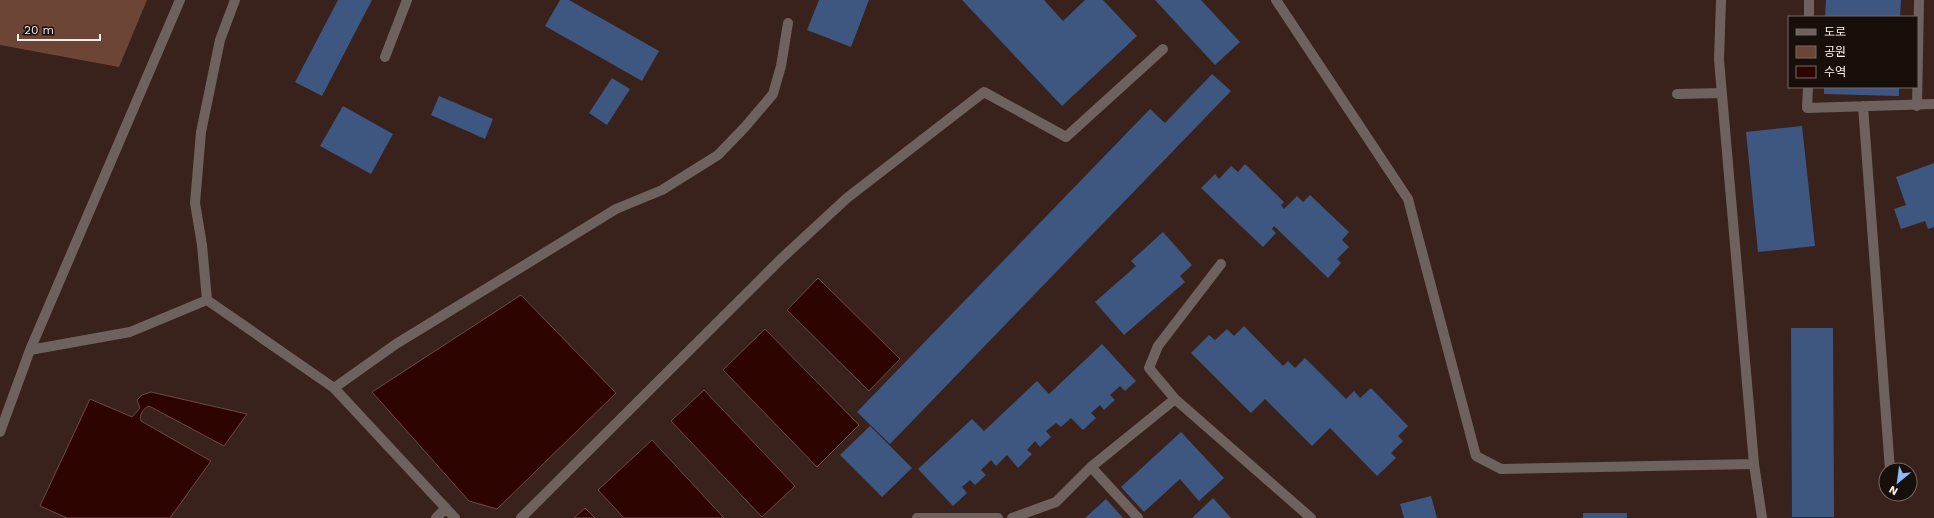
<svg xmlns="http://www.w3.org/2000/svg" width="1934" height="518" font-family="'Work Sans','Noto Sans KR',sans-serif">
	<style>
		.green { fill: #6c4537 }
		.water { fill: #2e0400; stroke: #6c4a46 }
		.building { fill: #3e5780 }
		.lines { fill: none; stroke-linecap: round; stroke-linejoin: round }
		.minor { stroke: #6d625e; stroke-width: 10 }
	</style>
	<rect width="100%" height="100%" fill="#38221b"/>
	<!-- green -->
	<path class="green" d="M0,0h147l-28,67 -119,-22z"/>
	<!-- water -->
	<path class="water" d="M818,278l82,81 -31,32 -82,-81z
		M521,295l95,98 -119,116 -28,-8 -97,-109z
		M765,329l94,96 -42,42 -94,-97z
		M704,390l91,96 -33,31 -91,-96z
		M151,392l96,22 -23,32 -75,-40c-6,3 -10,8 -8,15l70,40 -41,57h-103l-27,-12 50,-107 42,18 8,-9 -3,-8 5,-5z
		M652,440l72,78h-100l-26,-28z
		M585,508l10,10h-21z"/>
	<!-- building -->
	<path class="building" d="M338,0h34l-50,96 -27,-14z
		M560,0h9l90,51 -17,30 -97,-55z
		M819,0h50l-18,47 -44,-17z
		M962,0h82l19,21 22,-21h18l34,36 -75,70z
		M1155,0h46l39,42 -25,23z
		M1826,0h75l-1,17h-75z
		M1212,74l19,17 -341,353 -33,-32 293,-303 15,14z
		M612,78l18,11 -23,36 -18,-12z
		M1824,87h75v9l-75,-2z
		M439,96l54,23 -8,20 -54,-24z
		M343,106l50,28 -22,40 -51,-28z
		M1802,126l13,120 -57,6 -12,-120z
		M1934,163v64l-6,2 -3,-8 -24,8 -7,-20 12,-4 -10,-28z
		M1245,164l39,38 -3,3 3,4 13,-13 6,6 7,-7 39,37 -7,8 7,7 -12,12 4,4 -13,15 -54,-52 -2,3 4,4 -13,14 -62,-59 14,-14 4,5 12,-13 7,6z
		M1163,232l29,33 -12,11 5,6 -61,53 -29,-33 41,-36 -5,-5z
		M1244,326l39,40 5,-5 7,7 10,-10 41,41 8,-8 6,7 11,-10 37,38 -10,10 5,5 -12,12 5,5 -19,18 -47,-48 -18,18 -47,-47 -14,14 -60,-60 18,-18 6,5 12,-11 7,7z
		M1791,328h42l1,189h-42z
		M1102,344l34,37 -11,10 -5,-5 -10,9 5,5 -11,10 -4,-5 -9,8 5,5 -13,12 -12,-12 -10,9 -5,-4 -10,8 5,6 -11,10 -5,-6 -8,9 5,4 -14,14 -11,-13 -11,11 -5,-6 -10,10 5,5 -11,10 -5,-5 -8,7 5,6 -14,13 -35,-37 54,-50 12,12 53,-50 12,13z
		M870,426l42,42 -30,29 -42,-42z
		M1181,432l43,46 -25,23 -19,-22 -36,33 -23,-25z
		M1431,496l6,22h-33l-4,-14z
		M1213,498l18,20h-39z
		M1106,499l17,19h-38z
		M1583,513h44v5h-44z"/>
	<g class="lines">
		<!-- minor -->
		<path class="minor" d="M1276,0l132,199 68,257 25,13 253,-5
			M1721,0l-2,60 35,404 8,54
			M1809,17v-17
			M385,57l22,-57
			M1808,87l-1,21 127,-4
			M1677,94l45,-1
			M1863,106l27,364
			M1917,106l2,-106
			M1221,264l-63,82 -9,22 26,31 136,119
			M207,300l127,88 121,130
			M30,350l100,-18 77,-32 -5,-55 -7,-42 6,-71 19,-92 15,-40
			M334,388l62,-44 220,-135 46,-19 56,-35 27,-28 28,-33 8,-28 7,-43
			M0,432l30,-82 150,-350
			M1091,467l47,51
			M436,518l10,-10
			M521,518l260,-259 66,-61 137,-106 82,45 97,-88
			M917,518h81
			M1012,518l44,-16 35,-35 84,-68"/>
	</g>
	<!-- legend -->
	<rect x="1788" y="16" width="130" height="72" fill="#180f0b" stroke="#746964"/>
	<rect x="1796" y="29" width="20" height="6" fill="#6d625e" stroke="#746964"/>
	<text x="1824" y="36" font-size="12" fill="#feefea">도로</text>
	<rect x="1796" y="46" width="20" height="12" fill="#6c4537" stroke="#746964"/>
	<text x="1824" y="56" font-size="12" fill="#feefea">공원</text>
	<rect x="1796" y="66" width="20" height="12" fill="#2e0400" stroke="#746964"/>
	<text x="1824" y="76" font-size="12" fill="#feefea">수역</text>
	<!-- north arrow -->
	<g transform="translate(1898 482) rotate(209)"><circle r="19" fill="#180f0b" stroke="#746964"/>
	<path d="M0-3L7 15L0 10L-7 15Z" fill="#8eb9fd"/>
	<text y="-6" font-size="11" font-weight="bold" text-anchor="middle" fill="#feefea">N</text>
	</g>
	<!-- scale -->
	<path d="M18 34v6h82v-6" fill="none" stroke="#feefea" stroke-width="2"/>
	<text x="24" y="34" font-size="12" fill="#feefea" stroke="#180f0b" stroke-width="3" paint-order="stroke">20 m</text>
</svg>
